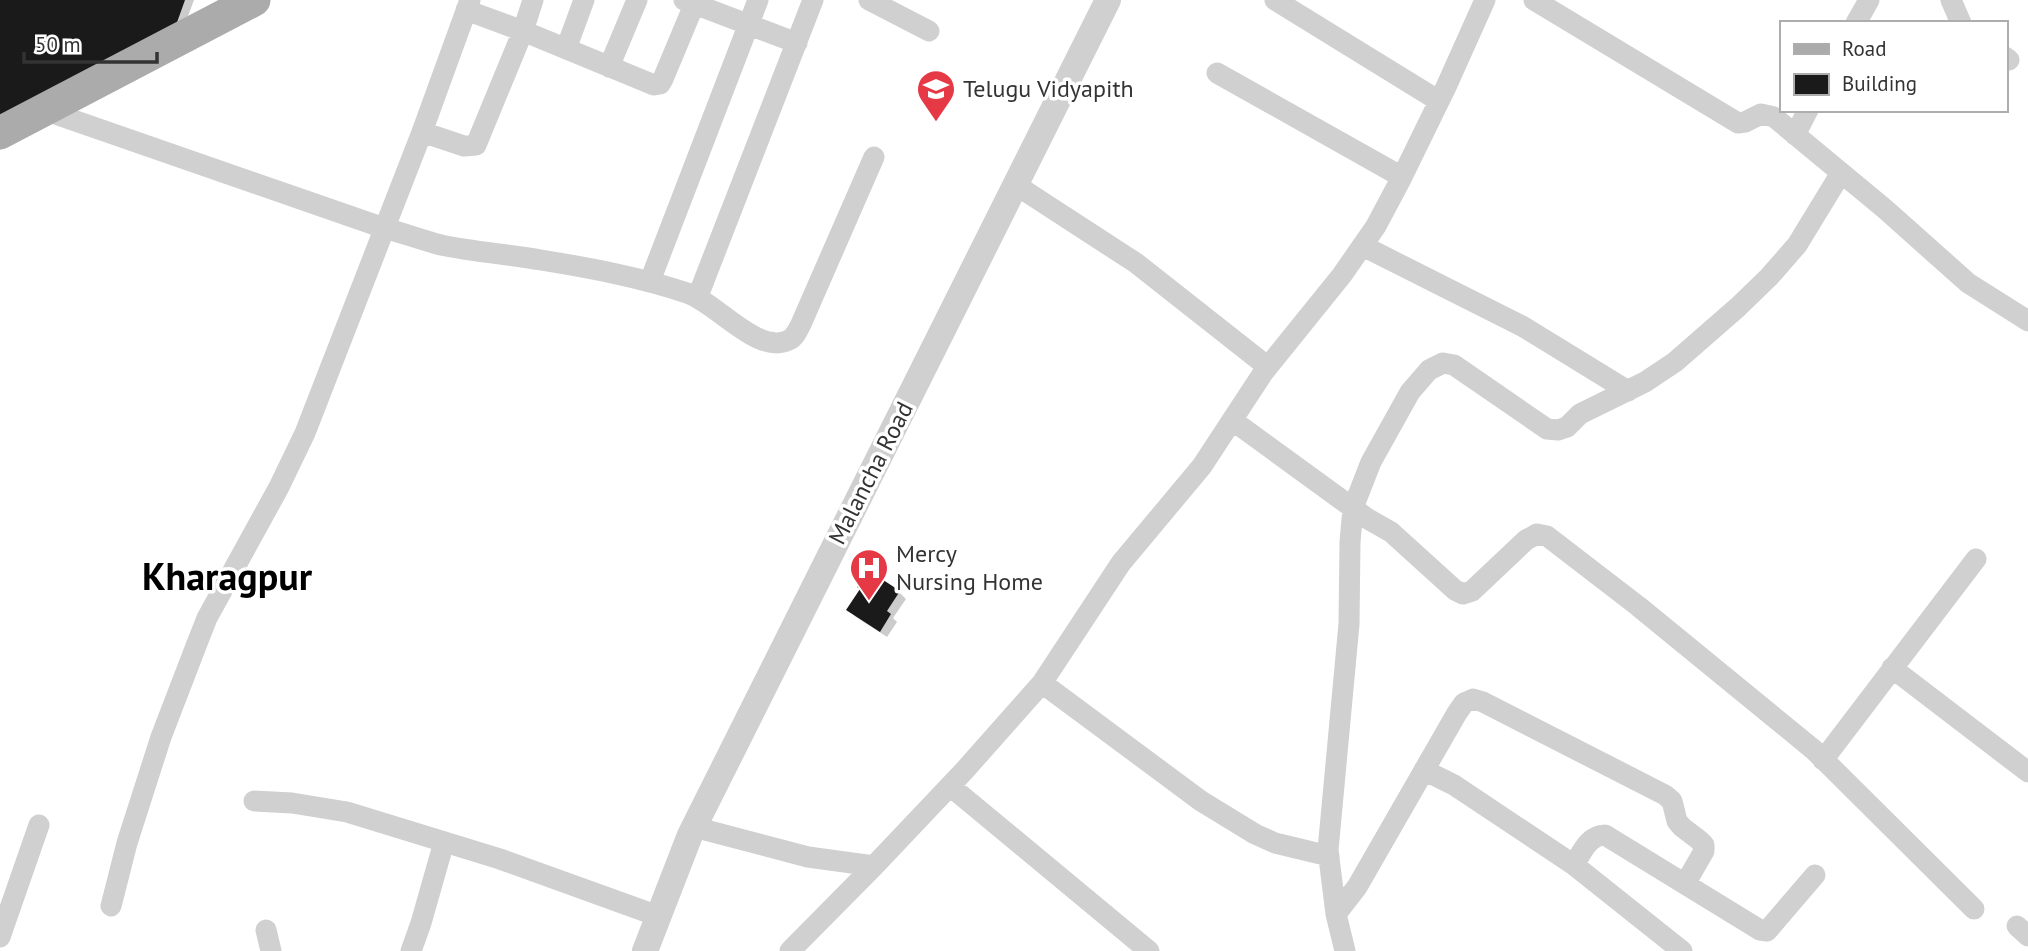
<svg xmlns="http://www.w3.org/2000/svg" width="2028" height="951" font-family="'PT Sans',sans-serif">
	<style>
		.shadow { fill: #0003 }
		.building { fill: #1a1a1a }
		.lines { fill: none; stroke-linecap: round; stroke-linejoin: round }
		.minor { stroke: #d0d0d0; stroke-width: 21 }
		.tertiary { stroke: #d0d0d0; stroke-width: 26 }
		.primary { stroke: #ababab; stroke-width: 33 }
		.labels { text-anchor: middle; stroke-width: 7; stroke-linejoin: round; paint-order: stroke }
		.poi-label { font-size: 24px; fill: #333; stroke: #fff; text-anchor: start }
		.street-label { font-size: 24px; fill: #333; stroke: #fff }
		.town-label { font-size: 38px; font-weight: bold; fill: #000; stroke: #fff }
	</style>
	<rect width="100%" height="100%" fill="#fff"/>
	<!-- shadow -->
	<path class="shadow" d="M0,0h194l-13,35z
		M899,592l7,7 -13,19 4,4 -10,15 -31,-20 -7,-7z"/>
	<!-- building -->
	<path class="building" d="M0,0h185l-10,28 -175,93z
		M868,570l32,21 -13,20 4,3 -11,18 -34,-22 14,-21 -3,-2z"/>
	<g class="lines">
		<!-- minor -->
		<path class="minor" d="M684,0l113,43
			M869,0l60,31
			M1275,0l164,101
			M1534,0l204,123 7,-1 16,-8 13,3 111,92 83,74 60,38
			M1951,0l10,23
			M466,10l57,21 131,54 6,-1 3,-5 33,-79
			M1856,23l13,-23
			M566,49l18,-49
			M2005,57l4,3
			M609,67l28,-67
			M1217,73l185,104
			M44,110l340,118c19,5 38,12 57,17 33,7 67,9 100,15 49,8 98,17 146,33 29,9 71,63 102,47 6,-3 9,-10 12,-16l73,-167
			M422,132l42,14 12,-1 47,-114 10,-31
			M1795,135l13,-25
			M1016,185l120,78 132,104
			M1363,246l159,80 106,65
			M650,281l108,-281
			M698,296l115,-296
			M1232,420l136,99 23,13 64,58 8,4 9,-3 54,-51 11,-6 10,2 91,70 176,144 160,159
			M1892,668l136,104
			M1042,683l159,118 54,33 20,9 54,13
			M1823,760l153,-201
			M1424,770l30,15 120,80 108,86
			M950,786l199,165
			M254,801l38,2 55,9 153,47 158,57
			M694,827l114,30 66,9
			M1574,865c8,-13 15,-30 31,-30l155,95 7,1 48,-56
			M111,906l16,-63 34,-106 35,-91 11,-28 72,-131 26,-54 117,-301 48,-132
			M1336,914l21,-27 100,-174 7,-10 9,-4 10,3 182,93 7,6 5,20 5,6 17,13 5,5v6l-19,33
			M2017,926l11,10
			M266,930l5,21
			M0,937l39,-112
			M411,951l10,-28 23,-81
			M790,951l84,-85 90,-95 78,-88 79,-120 81,-97 61,-93 79,-98 34,-49 26,-49 44,-90 39,-87
			M1345,951l-9,-37 -8,-64 21,-226 1,-82 3,-34 18,-46 39,-70 19,-22 14,-7 11,2 93,64 11,1 9,-3 13,-13 65,-32 30,-20 63,-55 31,-30 28,-32 44,-72"/>
		<!-- tertiary -->
		<path class="tertiary" d="M645,951l45,-116 418,-835"/>
		<!-- primary -->
		<path class="primary" d="M0,133l254,-133"/>
	</g>
	<!-- icons -->
	<defs>
		<symbol id="school-pin" viewBox="-11 -11 22 30"><path d="M0 17L-7.5 6A9.5 9.5 0 1 1 7.5 6Z" fill="#e63946" stroke="#fff"/><path d="M0-5L7-2L0 1L-7-2ZM-4 1L0 2.5L4 1V4Q0 6-4 4Z" fill="#fff"/></symbol>
		<symbol id="hospital-pin" viewBox="-11 -11 22 30"><path d="M0 17L-7.5 6A9.5 9.5 0 1 1 7.5 6Z" fill="#e63946" stroke="#fff"/><path d="M-5-5h3v3.5h4V-5h3V5h-3V1.5h-4V5h-3Z" fill="#fff"/></symbol>
	</defs>
	<g fill-rule="evenodd">
		<use href="#school-pin" x="914" y="67" width="44" height="60"/>
		<use href="#hospital-pin" x="847" y="546" width="44" height="60"/>
	</g>
	<g class="labels">
		<!-- poi labels -->
		<g class="poi-label">
			<text x="963" y="97">Telugu Vidyapith</text>
			<text x="896" y="562">Mercy<tspan x="896" dy="28">Nursing Home</tspan></text>
		</g>
		<!-- street labels -->
		<g class="street-label">
			<text transform="translate(871 473) rotate(-63)" y="8">Malancha Road</text>
		</g>
		<!-- town labels -->
		<g class="town-label">
			<text x="227" y="590">Kharagpur</text>
		</g>
	</g>
	<!-- legend -->
	<rect x="1780" y="21" width="228" height="91" fill="#ffffff" stroke="#adadad" stroke-width="2"/>
	<rect x="1794" y="44" width="35" height="10" fill="#ababab" stroke="#adadad" stroke-width="2"/>
	<text x="1842" y="56" font-size="21" fill="#333333">Road</text>
	<rect x="1794" y="74" width="35" height="21" fill="#1a1a1a" stroke="#adadad" stroke-width="2"/>
	<text x="1842" y="91" font-size="21" fill="#333333">Building</text>
	<!-- scale -->
	<path d="M24 52v10h133v-10" fill="none" stroke="#333333" stroke-width="3.5"/>
	<text x="35" y="52" font-size="21" fill="#333333" stroke="#ffffff" stroke-width="5" paint-order="stroke">50 m</text>
</svg>
